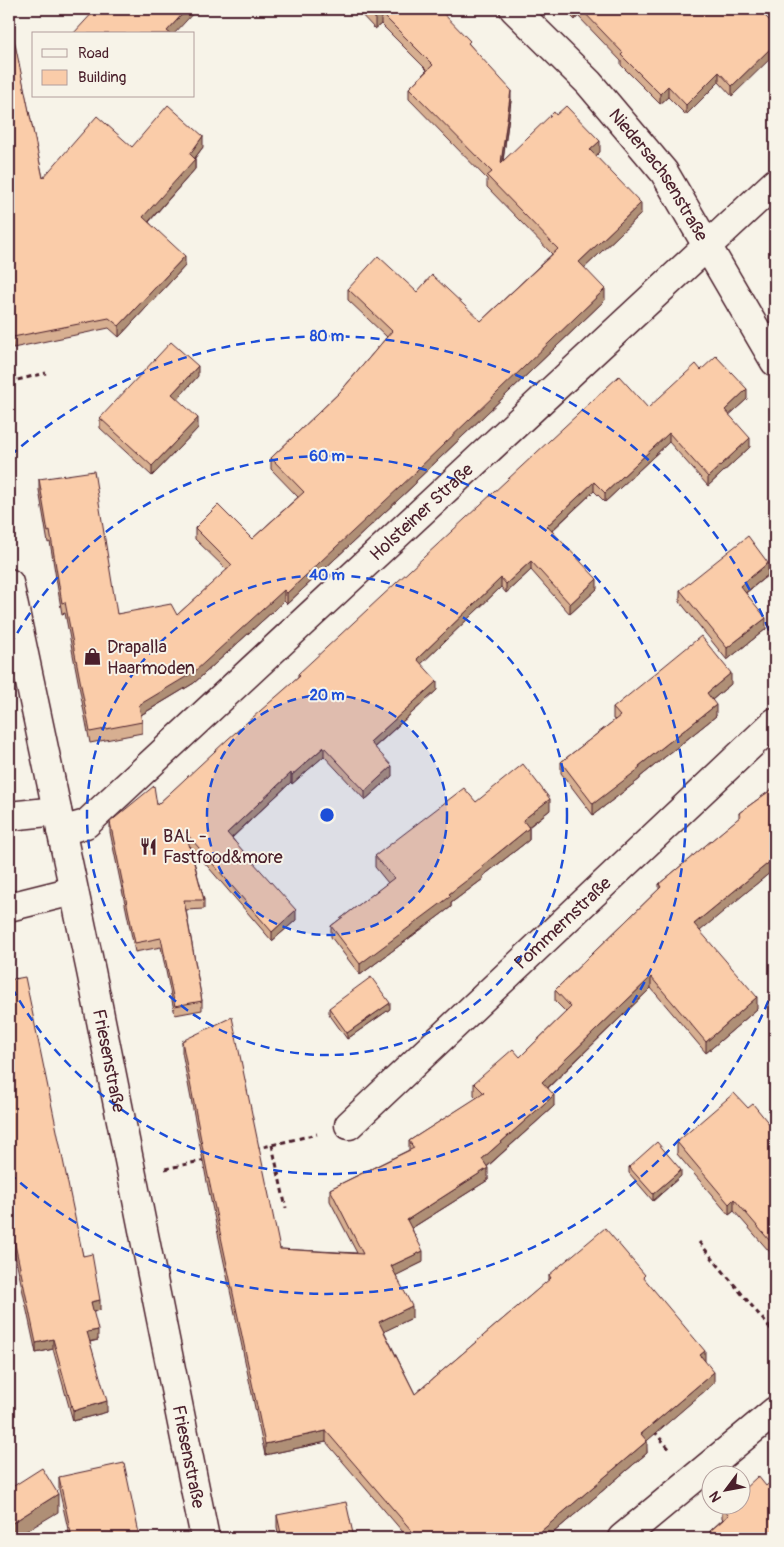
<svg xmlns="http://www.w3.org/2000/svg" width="784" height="1547" font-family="Pangolin,sans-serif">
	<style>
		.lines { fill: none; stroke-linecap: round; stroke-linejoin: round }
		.street-casing { stroke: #4a1f2b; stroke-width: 31 }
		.secondary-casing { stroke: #4a1f2b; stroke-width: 31 }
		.path { stroke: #4a1f2b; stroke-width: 3; stroke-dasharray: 5 4; stroke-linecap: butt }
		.street { stroke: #f7f3e8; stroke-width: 28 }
		.secondary { stroke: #f7f3e8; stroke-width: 28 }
		.wall { fill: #d7af91; stroke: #4a1f2b }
		.shaded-wall { fill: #af8f76; stroke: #4a1f2b }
		.building { fill: #facca9; stroke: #4a1f2b }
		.ring { fill: none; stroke: #1d4ed8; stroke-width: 2.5; stroke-dasharray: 9 6 }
		.labels { text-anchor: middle; stroke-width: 4; stroke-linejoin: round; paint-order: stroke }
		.street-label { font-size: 18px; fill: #4a1f2b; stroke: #f7f3e8 }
		.poi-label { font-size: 18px; fill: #4a1f2b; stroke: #f7f3e8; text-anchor: start }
		.centre { fill: #1d4ed8; stroke: #f7f3e8; stroke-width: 2.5 }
		.ring-label { font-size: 15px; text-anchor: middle; font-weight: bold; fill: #1d4ed8; stroke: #f7f3e8; stroke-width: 4; stroke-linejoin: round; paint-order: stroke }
	</style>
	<rect width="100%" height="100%" fill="#f7f3e8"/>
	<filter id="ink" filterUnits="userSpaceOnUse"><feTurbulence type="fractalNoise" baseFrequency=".02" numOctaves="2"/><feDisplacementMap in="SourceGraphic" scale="10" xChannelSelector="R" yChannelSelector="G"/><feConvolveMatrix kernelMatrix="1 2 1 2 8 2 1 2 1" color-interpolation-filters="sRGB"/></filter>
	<g filter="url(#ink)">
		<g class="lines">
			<defs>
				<g id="street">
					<path id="s1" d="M514,9l75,74 75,89 111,190"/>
					<path d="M9,816l48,-5"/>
					<path id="s2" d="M61,831l25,-7 689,-641"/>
					<path d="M9,907l64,-16"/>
					<path id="s3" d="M349,1125l426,-403"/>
					<path d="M622,1538l153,-127"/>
				</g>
				<g id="secondary">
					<path id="s4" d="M9,583l82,388 114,567"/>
				</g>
			</defs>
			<!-- street casing -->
			<use href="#street" class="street-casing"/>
			<!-- secondary casing -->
			<use href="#secondary" class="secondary-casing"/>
			<!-- path -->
			<path class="path" d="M9,382l37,-9
				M272,1145l14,63
				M255,1149l62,-15
				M165,1169l40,-9
				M699,1242l76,92
				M654,1431l17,20"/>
			<!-- street -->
			<use href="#street" class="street"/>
			<!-- secondary -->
			<use href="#secondary" class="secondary"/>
		</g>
		<!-- wall -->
		<path class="wall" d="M89,9h108l-105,3z
			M356,9h83l31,36 41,56 -8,60 53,-46 44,37 -4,4 45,58 -57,54 21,32 -189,181v2l-129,121 -3,-3 -90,82 -53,32 1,7v11l-52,10 -25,-130 -3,1 -12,-72 -2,1 -9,-53v-11l78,135 60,1 50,-45 -32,-31v-11l57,11 46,-42 -27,-28v-11l69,-66 47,-55 -39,-37v-11l69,3 64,29 71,-67 -65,-67v-8l-78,-80v-11l18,-18 -46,-46 -6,5z
			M564,9h194l-26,87 -13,-14 -33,33 -18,-18 -8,7 -39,-39v-4l-43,-45 -3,4z
			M9,18l34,160 89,-31h71l-8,11v11l-46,53 36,44 -66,71 -10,-9 -96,20 -4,-18z
			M701,370l46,29 -18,16 21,32 -42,39 -39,-44 -64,60 -11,-11 -42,40 45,58 -27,25 -39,-44 -25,23 -5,-6 -80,77 16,26 -62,57 17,29 -27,24 -41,-44 -32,28 -1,-2 -59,56 64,82 -24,21 -82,-95 14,54v9l-18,1 16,91v9l-27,5 -14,-68 -26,5 -25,-120v-10l47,-17 141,-127v-4l350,-266z
			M198,376l-21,23 21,29 -46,48 -52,-48v-10z
			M768,575l-22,18 20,36 -39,31 -47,-58v-12z
			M731,684l-19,16 4,16 -76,61v2l-47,36 -32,-42v-11l54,-42 -2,-1v-11z
			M775,787v89l-3,-5 -73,60 58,78 -51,44 -55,-65 -103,100 6,18 -67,61 1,13 -76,48 11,34 -27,13 16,43 -28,13 31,63 134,-114v-5l96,5 60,82 9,21 -68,58 1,12 -100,85h-139l-82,-96 -61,13 -58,-273 -25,-130v-11l98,208 77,4 -27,-52v-12l79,-39v-9l68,-43 -3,-3v-12l46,-26 46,-45 -11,-11v-11l104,-101v-5l80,-66v-5z
			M476,802l74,8 -21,17v13l-46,36v3l-32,24v4l-91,68 -29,-38v-11l57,-43 -13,-16v-11z
			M9,980l74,276 17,54 -7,2 5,28 -8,2 17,70 -34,9 -20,-72 -17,4 -27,-126z
			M329,1008l61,1 -43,30 -18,-25z
			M748,1108l27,23v127l-41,-47 -5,4 -52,-61v-12z
			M629,1167l52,9 -28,25 -24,-28z
			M59,1477l81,61h-70l-11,-49z
			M766,1486l-56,51v-6l13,-12 -1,-1v-11z
			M277,1515l77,23h-75l-2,-11z"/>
		<!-- shaded-wall -->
		<path class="shaded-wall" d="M187,9h10l-23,25h-7v-3z
			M575,9h3v7l-3,4z
			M381,13v11l-6,5v-11z
			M775,44v10l-43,42v-10z
			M719,72v10l-33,33v-10z
			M668,86v11l-8,7v-10z
			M511,90v11l-10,73v-11z
			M203,136v11l-12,16 4,-4v10l-52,59v-11z
			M600,141v11l-10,9v-11z
			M641,203v11l-62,59v-11z
			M185,256v10l-66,71v-11z
			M605,289v11l-189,181v2l-129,121v-11z
			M198,366v10l-26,29v-11z
			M747,389v10l-22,20v-9z
			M198,418v10l-46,48v-10z
			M669,433v9l-64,60v-9z
			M750,438v9l-42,39v-9z
			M594,482v9l-47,44v-9z
			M531,561v9l-25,23v-9z
			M768,563v12l-28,22v-11z
			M501,578v9l-84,81v-9z
			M597,579v10l-27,25v-10z
			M284,590v11l-90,82 -55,33v-11z
			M766,618v11l-39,31v-12z
			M731,673v11l-24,20v-11z
			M437,681v9l-67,61v-9z
			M716,705v11l-76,61v2l-47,36v-11l46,-38z
			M324,747v9l-32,28v-9z
			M392,766v10l-27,24v-9z
			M291,773v9l-64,60v-9z
			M550,799v11l-27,21v-11z
			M529,828v12l-46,36v3l-32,24v4l-91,68v-11l89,-70 33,-28z
			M772,860v11l-78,65v-12z
			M296,910v10l-24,21v-9z
			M651,977v11l-109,105v-11z
			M757,997v12l-51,44v-11z
			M390,1003v6l-43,30v-6z
			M554,1095v11l-72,65v-12z
			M488,1168v12l-81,51v-11z
			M681,1170v6l-28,25v-7z
			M734,1199v12l-5,4v-11z
			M423,1251v11l-32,16v-12z
			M100,1300v10l-9,3v-11z
			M412,1306v12l-33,16v-12z
			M98,1330v10l-11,2v-10z
			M53,1339v10l-17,4v-10z
			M705,1351v11l-5,-7z
			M714,1372v11l-73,63v-12z
			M107,1401v11l-34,9v-10z
			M326,1431v11l-61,13v-11z
			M647,1441v12l-100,85h-14z
			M58,1494v18l-43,26h-6v-13z"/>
		<!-- building -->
		<path class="building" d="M96,9h91l-20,22 4,3h-98z
			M366,9h73l31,32 -2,2 43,47 -10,73 53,-51 2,3 10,-9 34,35 -10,9 51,53 -62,59 26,27 -189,182v1l-129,121 -3,-3 -90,82 -55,33 3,17 -52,10 -25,-130 -3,1 -12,-72 -2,1 -9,-53 55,-8 23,143 54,-10 6,11 55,-50 -37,-37 23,-23 34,34 52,-47 -33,-34 69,-66 52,-61 -44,-42 30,-33 39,36 15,-17 49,46 77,-72 -71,-73 5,-4 -83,-84 24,-23 -52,-52 -6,5z
			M581,9h177l17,17v18l-43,42 -13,-14 -33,33 -18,-19 -8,8 -39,-39 2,-2z
			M9,18l1,2 33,158 54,-62 35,31 36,-42 35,31 -13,18 5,5 -52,58 42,39 -66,70 -10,-8 -96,19 -4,-18z
			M171,342l27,24 -26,28 26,24 -46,48 -52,-48z
			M716,356l31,33 -22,21 25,28 -42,39 -39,-44 -64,60 -11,-11 -47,44 50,53 -27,25 -39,-43 -25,23 -5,-6 -84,81 20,22 -67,61 22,24 -27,25 -41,-44 -32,28 -1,-2 -64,60 69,77 -24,22 -86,-99 18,67h-20l18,101 -27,5 -14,-68 -26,5 -25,-121 44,-36 3,19 71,-66 72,-63 -2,-2 321,-298 29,32 48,-44 5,6z
			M748,536l20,27 -28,23 26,32 -39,30 -47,-58z
			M701,636l30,37 -24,20 9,12 -77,61 1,2 -47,36 -32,-42 59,-46 -7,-8z
			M523,764l27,35 -27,21 6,8 -47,38 1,2 -34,26 2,2 -91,68 -29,-38 63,-48 -19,-22 89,-68 12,14z
			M775,787v77l-3,-4 -78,64 63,73 -51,45 -55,-65 -109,105 12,13 -72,64 6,9 -81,52 16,31 -32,15 21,40 -33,16 36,72 136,-116 -2,-3 56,-47 40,47 -2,2 62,74 -5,4 14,17 -73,62 6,7 -114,97h-115l-92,-107 -61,13 -58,-273 -25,-130 50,-24 48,232 83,5 -33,-65 84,-41 -5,-7 75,-48 -10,-10 39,-34 7,8 51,-50 -16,-17 106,-103 -2,-3 82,-68 -2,-3z
			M25,977l58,279 9,-2 8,46 -9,2 7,28 -11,2 20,69 -34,10 -20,-72 -17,4 -27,-127v-236z
			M371,977l19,26 -43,30 -18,-25z
			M734,1093l14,15 5,-4 22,27v116l-41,-48 -5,5 -52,-62z
			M657,1142l24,28 -28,24 -24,-27z
			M124,1463l16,75h-68l-13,-61z
			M42,1468l16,26 -49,31v-36z
			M758,1476l8,10 9,-8v60h-67l4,-4 -2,-3 19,-16 -7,-8 3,-3h17v-13z
			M346,1502l8,36h-72l-5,-23z"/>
	</g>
	<!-- distance rings -->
	<circle cx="327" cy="815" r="120" fill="#1d4ed8" fill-opacity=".12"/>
	<g class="ring">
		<circle cx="327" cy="815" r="120"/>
		<circle cx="327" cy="815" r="240"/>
		<path d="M10 646A359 359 0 1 1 10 984"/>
		<path d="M774 987A479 479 0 0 1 10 1174M10 456A479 479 0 0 1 774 643"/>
	</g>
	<!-- icons -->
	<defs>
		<symbol id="shop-bare" viewBox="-9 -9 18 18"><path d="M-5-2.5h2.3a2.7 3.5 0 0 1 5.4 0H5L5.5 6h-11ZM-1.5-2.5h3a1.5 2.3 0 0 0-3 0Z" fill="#4a1f2b" stroke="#f7f3e8" stroke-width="2.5" paint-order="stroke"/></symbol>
		<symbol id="restaurant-bare" viewBox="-9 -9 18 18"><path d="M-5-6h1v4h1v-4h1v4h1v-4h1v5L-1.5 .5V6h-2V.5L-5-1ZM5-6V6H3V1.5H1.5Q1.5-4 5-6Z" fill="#4a1f2b" stroke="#f7f3e8" stroke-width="2.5" paint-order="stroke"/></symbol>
	</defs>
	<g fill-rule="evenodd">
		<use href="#shop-bare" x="80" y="644" width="25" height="25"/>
		<use href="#restaurant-bare" x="136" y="834" width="25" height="25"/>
	</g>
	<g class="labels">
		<!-- street labels -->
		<g class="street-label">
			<text dy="6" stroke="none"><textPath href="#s1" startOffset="221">Niedersachsenstraße</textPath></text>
			<text dy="6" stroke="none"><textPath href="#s2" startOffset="484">Holsteiner Straße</textPath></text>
			<text dy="6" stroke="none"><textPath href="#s3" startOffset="294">Pommernstraße</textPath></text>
			<text dy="6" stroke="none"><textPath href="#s4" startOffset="488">Friesenstraße</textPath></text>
			<text dy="6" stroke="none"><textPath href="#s4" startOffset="892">Friesenstraße</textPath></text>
		</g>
		<!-- poi labels -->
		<g class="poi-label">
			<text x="107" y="653">Drapalla<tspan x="107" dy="21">Haarmoden</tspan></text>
			<text x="163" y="842">BAL -<tspan x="163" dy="21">Fastfood&amp;more</tspan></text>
		</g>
	</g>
	<circle cx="327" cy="815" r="8" class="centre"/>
	<g class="ring-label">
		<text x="327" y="341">80 m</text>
		<text x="327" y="461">60 m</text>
		<text x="327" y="580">40 m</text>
		<text x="327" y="700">20 m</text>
	</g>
	<!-- margin -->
	<rect width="784" height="1547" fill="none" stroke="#f7f3e8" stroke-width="30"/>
	<rect x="15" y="15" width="754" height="1517" fill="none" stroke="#4a1f2b" stroke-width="2" filter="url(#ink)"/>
	<!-- legend -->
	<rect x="32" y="32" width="162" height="65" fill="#f7f3e8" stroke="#b29e9c"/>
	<rect x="42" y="49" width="25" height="8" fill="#f7f3e8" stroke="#b29e9c"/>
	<text x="78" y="58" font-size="15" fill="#4a1f2b">Road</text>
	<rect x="42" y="70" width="25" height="15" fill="#facca9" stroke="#b29e9c"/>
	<text x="78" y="82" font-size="15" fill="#4a1f2b">Building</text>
	<!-- north arrow -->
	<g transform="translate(726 1490) rotate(238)"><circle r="24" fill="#f7f3e8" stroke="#b29e9c"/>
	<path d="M0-4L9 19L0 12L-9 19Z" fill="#4a1f2b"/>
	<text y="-8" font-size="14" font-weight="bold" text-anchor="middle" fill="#4a1f2b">N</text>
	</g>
</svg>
